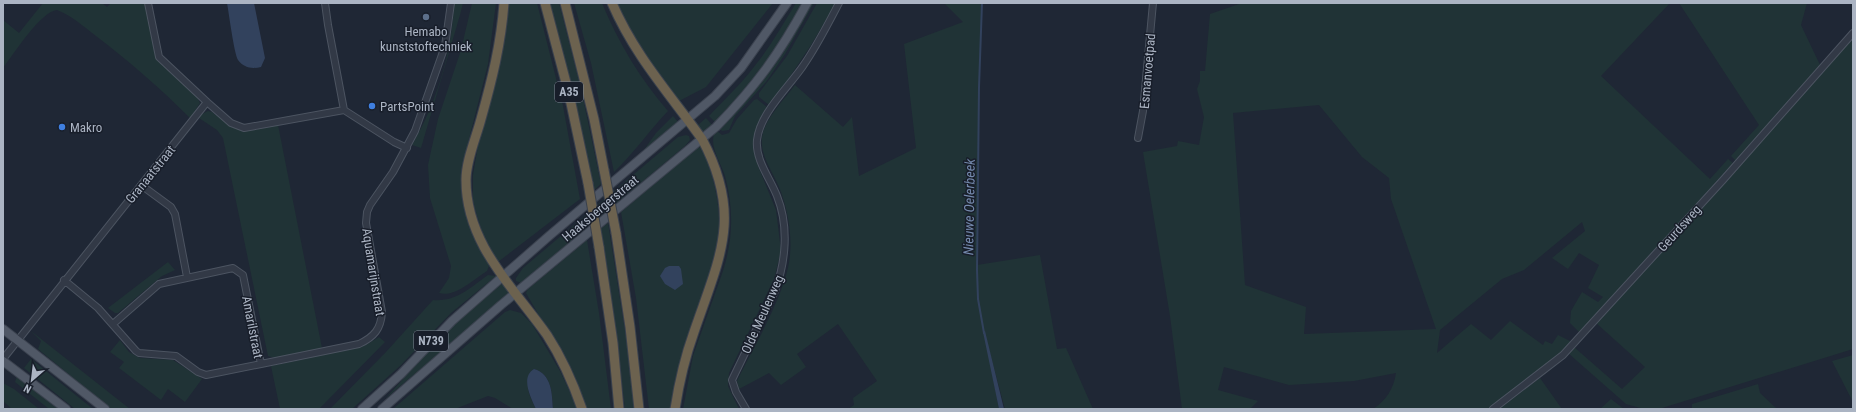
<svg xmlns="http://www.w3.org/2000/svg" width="1856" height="412" font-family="'Roboto Condensed',sans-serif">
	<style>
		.green { fill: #203336; fill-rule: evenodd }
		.water { fill: #32425d }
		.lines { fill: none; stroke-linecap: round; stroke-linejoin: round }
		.stream { stroke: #32425d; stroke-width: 2 }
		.minor-casing { stroke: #4c5461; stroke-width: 8 }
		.major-casing { stroke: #3b424f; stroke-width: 10 }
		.highway-casing { stroke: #3a414d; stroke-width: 11 }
		.minor { stroke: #323946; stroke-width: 6 }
		.major { stroke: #505866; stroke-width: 8 }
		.highway { stroke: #6c624f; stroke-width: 9 }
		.highway-bridge-casing { stroke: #3a414d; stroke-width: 11; stroke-linecap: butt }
		.highway-bridge { stroke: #6c624f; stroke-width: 9 }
		.service-dot { fill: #5c6f8a; stroke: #181e2a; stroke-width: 1.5 }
		.shop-dot { fill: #3f7fe0; stroke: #181e2a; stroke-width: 1.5 }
		.labels { text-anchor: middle; stroke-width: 3; stroke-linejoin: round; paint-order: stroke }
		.shield { fill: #181e2a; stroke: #7f8795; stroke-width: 1 }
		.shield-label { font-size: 12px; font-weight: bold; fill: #abb4c3 }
		.poi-label { font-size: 13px; fill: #abb4c3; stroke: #181e2a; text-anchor: start }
		.street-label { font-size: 13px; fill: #abb4c3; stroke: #181e2a }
		.water-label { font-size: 14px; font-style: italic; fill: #7489ac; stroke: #181e2a }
	</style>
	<rect width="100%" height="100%" fill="#1f2735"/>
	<!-- green -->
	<path class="green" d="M43,3h59l5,4 4,-4h34l11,56 40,36 4,8 -10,15c-30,-30 -61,-57 -94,-82 -12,-9 -25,-21 -39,-26 -16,1 -44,45 -54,58v-48l16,13z
		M454,3h9l-3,12 -39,133 -9,-3c25,-43 40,-93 42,-142z
		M472,3h24l-8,61 -21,83 -3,19 16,81 9,19 -2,5c-13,8 -32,27 -48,22l10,-15 2,-12 -21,-68 -2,-33 10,-46 23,-69z
		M507,3h30l26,103 17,93 -82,63 -15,-27 -8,-26 -2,-9v-25l7,-41z
		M550,3h9l22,86 20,95 -8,7 -28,-130z
		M574,3h28c16,39 38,76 66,108 -19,20 -34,42 -54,61l-23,-109z
		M615,3h158l-67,84 -27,14 -38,-50z
		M796,3h9l-35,59 -54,61 -7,-7c16,-17 34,-34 48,-53 15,-19 26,-39 39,-60z
		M810,3h4l-29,51 -19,28 -31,34 -6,14 -7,1 -4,-4z
		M817,3h19l-25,42 -40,60h-2l-10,-8v-4l28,-37z
		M944,3h38l-3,84 -2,178 63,-10 17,94 9,-1 27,61h-88l-21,-78 15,78h-151l6,-4 -1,-7 24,-17 -39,-57 -41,30 9,13 -25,18 -12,-12 -30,16 -2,-8c17,-35 50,-89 53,-126 2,-21 -2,-43 -9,-63 -7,-21 -27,-41 -16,-65 6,-14 21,-30 30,-42l48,42 9,-10 7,59 57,-28 -12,-104 59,-22z
		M1242,3h428l-69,73 109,103 18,-20 5,4 -153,170 -10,-10 1,-12 11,-19 16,10 5,-5 -15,-9 11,-23 -20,-12 -11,16 -16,-11 33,-27 -3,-9 -58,48 -22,9 -62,51 -3,23 34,-29 20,16 19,-19 33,24 2,-4 7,3 6,-9 14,7 -7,9 -74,58h-118c13,-8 21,-21 23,-36l-42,8 -65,4 -65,-18 -6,23 40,11 -8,8h-68l-12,-93 -27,-164 34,-6 1,-5 21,4 5,-28 -7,-28 3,-8v-10h5l5,-57zM1319,105l43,52 27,21 2,21 45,130 -132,5 2,-27 -61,-22 -12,-172z
		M1679,3h128l-6,22 20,42 -85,94 -5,-5 28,-31z
		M1853,38v311l-191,59 -18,1 -18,-5 -58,-51 6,-6 48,42 23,-22 -50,-45z
		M757,99l11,9 -12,21 2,37 18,44 5,41 -7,28 -45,94 -1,13 11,23h-56l10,-53 30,-85c10,-32 11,-62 2,-95 -4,-14 -18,-32 -9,-46l6,5 7,-2 8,-14 17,-19z
		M208,111l4,1c29,22 31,21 66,13l44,223 -48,10 -6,-2 -45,-218 -6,-8 -18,-12 3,-4z
		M673,116l5,6 -42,39 20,-28z
		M706,118l7,8 -10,9 -5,-10z
		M686,135l3,1 1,4 -5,6 -164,137 -5,-2v-3l7,-10 155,-131z
		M698,147l5,1c13,37 19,61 15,100l-45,161h-24l-13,-111 -15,-86z
		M608,223l20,127 6,59h-9l-12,-101 -13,-79z
		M587,240l12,73 12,96h-24l-12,-32 -49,-84 2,-4z
		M168,262l7,8 -13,6 -44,37h-3l-7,-5z
		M488,275l8,1 -45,37 -50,52 -49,44h-22l56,-57 47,-52c23,2 37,-12 55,-25z
		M503,283l8,10 -126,106 65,-72z
		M510,310l11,3 11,11 28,47 18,38h-25c-1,-15 -1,-35 -19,-40 -9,19 -7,21 2,40h-23l-18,-11 -7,-2 -33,13h-62l112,-97z
		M31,331l99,78h-19l-73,-60 3,-8z
		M379,337l6,5 -66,67h-39l-9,-43 86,-18 9,-3z
		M120,340l9,12 11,6 33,2 29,19 -17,23 -17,-13 -7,11 -42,-32 5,-6 -14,-10z
		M1853,355v47l-21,-41z
		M31,359l62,50h-18l-51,-41z
		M17,376l41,33h-9l-34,-27z
		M1540,378l22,31h-63z
		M3,383l11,6 25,20h-27l-9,-8z
		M1758,384l2,9 17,16h-85v-5z
		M1611,399l13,10h-24z"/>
	<!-- water -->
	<path class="water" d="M227,3h27l11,55 -4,9c-9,2 -17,1 -23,-7 -4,-7 -9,-46 -11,-57z
		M669,266h10l2,3 2,15 -8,6 -10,-6 -5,-8 5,-8z
		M985,331l19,78h-5l-16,-77z
		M534,369c18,5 18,25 19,40h-17c-5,-11 -16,-32 -2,-40z"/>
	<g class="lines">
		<!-- stream -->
		<path class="stream" d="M982,3l-3,84 -2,183 1,29 6,34"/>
		<defs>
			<path id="minor" d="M325,3l3,22 16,85
				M207,102l24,21 13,5 100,-18 50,32 13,6
				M1138,138l5,-27 10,-108
				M141,185l30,22 4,7 12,63
				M64,280l34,28 38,43 3,2 37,3 22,16 8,3 55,-11 -18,-89 -10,-7 -74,16 -46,40
				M3,359l204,-257 -48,-45 -11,-54
				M261,364l98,-20c15,-7 22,-15 23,-32l-16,-89 1,-11 3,-7 23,-33 22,-41 30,-85 6,-43
				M746,409l-10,-17 -4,-12 43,-89c11,-30 14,-65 2,-95 -7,-18 -22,-36 -20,-56 3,-27 31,-52 46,-74 14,-20 25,-42 36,-63
				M1493,409l70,-54 160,-175 130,-147"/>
			<path id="major" d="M3,329l102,80
				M3,361l63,48
				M362,409l39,-35 51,-53 97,-85 166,-140 26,-28 46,-65
				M382,409l119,-104 215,-178c40,-41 64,-74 91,-124"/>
			<path id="highway" d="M504,3c-3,41 -12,77 -23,116 -5,19 -15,41 -15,61 0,64 47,107 81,155 15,23 26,48 35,74
				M545,3l24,91 19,89
				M565,3l29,116 10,51
				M612,3c23,53 57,90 90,136 41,77 18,117 -8,193 -9,25 -15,51 -19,77
				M616,233l14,94 9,82
				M599,247l14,96 6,66"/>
		</defs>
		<!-- minor casing -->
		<use href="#minor" class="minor-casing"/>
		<!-- major casing -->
		<use href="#major" class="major-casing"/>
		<!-- highway casing -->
		<use href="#highway" class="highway-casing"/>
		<!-- minor -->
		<use href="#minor" class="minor"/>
		<!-- major -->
		<use href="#major" class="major"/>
		<!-- highway -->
		<use href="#highway" class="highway"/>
		<defs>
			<path id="highway-bridge" d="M604,170l12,63
				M588,183l11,64"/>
		</defs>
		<!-- highway-bridge casing -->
		<use href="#highway-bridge" class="highway-bridge-casing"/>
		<!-- highway-bridge -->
		<use href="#highway-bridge" class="highway-bridge"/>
	</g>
	<!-- markers -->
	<circle class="service-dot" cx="426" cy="17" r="4"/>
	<g class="shop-dot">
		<circle cx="372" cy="106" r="4"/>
		<circle cx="62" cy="127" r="4"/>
	</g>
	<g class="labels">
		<!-- shield labels -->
		<g class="shield">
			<rect x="555" y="82" width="28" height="20" rx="3"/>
			<rect x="414" y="331" width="34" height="20" rx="3"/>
		</g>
		<g class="shield-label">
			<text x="569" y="96">A35</text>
			<text x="431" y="345">N739</text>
		</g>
		<!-- poi labels -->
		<g class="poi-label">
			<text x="426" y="36" text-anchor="middle">Hemabo<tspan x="426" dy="15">kunststoftechniek</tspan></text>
			<text x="380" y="111">PartsPoint</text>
			<text x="70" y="132">Makro</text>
		</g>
		<!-- street labels -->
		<g class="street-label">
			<text transform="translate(1147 71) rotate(-85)" y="5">Esmanvoetpad</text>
			<text transform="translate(150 174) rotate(-51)" y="5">Granaatstraat</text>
			<text transform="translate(600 208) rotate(-40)" y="5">Haaksbergerstraat</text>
			<text transform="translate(1679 228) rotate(-48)" y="5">Geurdsweg</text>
			<text transform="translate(374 272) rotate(81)" y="5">Aquamarijnstraat</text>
			<text transform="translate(762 314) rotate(-66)" y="5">Olde Meulenweg</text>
			<text transform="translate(253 327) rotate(79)" y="5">Amarilstraat</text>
		</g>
		<!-- water labels -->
		<g class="water-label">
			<text transform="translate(969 207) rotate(-89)" y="5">Nieuwe Oelerbeek</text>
		</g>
	</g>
	<!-- border -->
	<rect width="1856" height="412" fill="none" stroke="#abb4c3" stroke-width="8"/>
	<!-- north arrow -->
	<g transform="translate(32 380) rotate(208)" stroke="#181e2a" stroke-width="3" paint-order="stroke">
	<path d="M0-3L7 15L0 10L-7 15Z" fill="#abb4c3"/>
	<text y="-6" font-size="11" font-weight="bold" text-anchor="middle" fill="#abb4c3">N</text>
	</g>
</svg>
